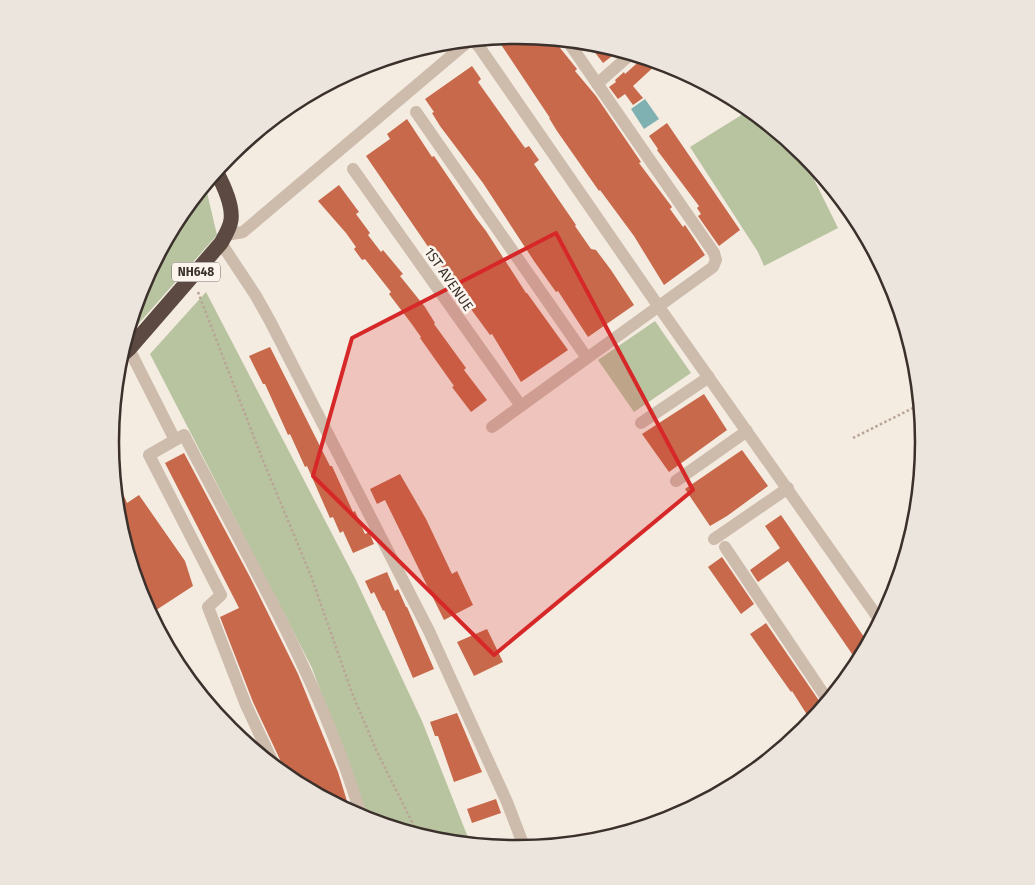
<svg xmlns="http://www.w3.org/2000/svg" width="1035" height="885" font-family="'Fira Sans',sans-serif">
	<style>
		.green { fill: #b8c4a0 }
		.water { fill: #7fb0b2 }
		.building { fill: #c8694b }
		.lines { fill: none; stroke-linecap: round; stroke-linejoin: round }
		.path { stroke: #b9a596; stroke-width: 2.5; stroke-dasharray: 2.5 2.5; stroke-linecap: butt }
		.minor { stroke: #cdbbac; stroke-width: 12 }
		.highway { stroke: #5c4a42; stroke-width: 15 }
		.marked { fill: #d62828; fill-opacity: 0.2; stroke: #d62828; stroke-width: 4; stroke-linejoin: round }
		.labels { text-anchor: middle; stroke-width: 5; stroke-linejoin: round; paint-order: stroke }
		.shield { fill: #fbf5ee; stroke: #756b66; stroke-width: 1 }
		.shield-label { font-size: 12px; font-weight: bold; fill: #3b302b }
		.street-label { font-size: 14px; fill: #3b302b; stroke: #fbf5ee }
		.rim { fill: none; stroke: #3b302b; stroke-width: 2.5 }
	</style>
	<rect width="100%" height="100%" fill="#f4ebe1"/>
	<!-- green -->
	<path class="green" d="M751,109l48,40 39,79 -74,38 -6,-14 -68,-105z
		M205,184l12,51 -92,104 16,-53 38,-70z
		M206,292l149,286 67,143 49,124 -33,-3 -69,-21 -57,-153 -162,-314z
		M655,321l36,52 -57,39 -36,-52z"/>
	<!-- water -->
	<path class="water" d="M645,99l14,20 -15,10 -13,-20z"/>
	<!-- building -->
	<path class="building" d="M518,35l34,3 25,31 -2,2 21,25 45,66 -2,1 33,44 -2,2 13,18 2,-2 20,30 -41,30 -30,-49 -34,-46 -1,1 -42,-60 -8,-13h1l-52,-78 6,-4z
		M587,42l10,1 23,7 -17,13z
		M644,57l15,5 -26,24 10,12 -10,7 -8,-11 -7,5 -9,-12 7,-5 -1,-2 9,-8 1,2z
		M472,66l9,13 -3,3 47,66 4,-2 10,14 -5,4 42,61 -1,1 16,23 5,1 15,20 23,35 -46,32 -30,-46 -2,1 -22,-31 -51,-78 -43,-57 -8,-13 2,-1 -9,-13z
		M407,119l25,38 2,-1 42,62 10,13 40,62h1l41,57 -47,32 -29,-48 -2,1 -22,-30 -102,-149 24,-17 -3,-5z
		M667,123l73,107 -21,16 -21,-30 3,-2 -4,-6 2,-2 -42,-56 1,-1 -9,-13z
		M339,185l20,27 -3,2 14,19 -2,2 13,17 2,-2 20,24 -3,2 25,31 10,16 -1,1 32,44 -2,2 23,30 -16,12 -19,-25 2,-1 -34,-48 1,-1 -10,-14 -22,-29 2,-2 -26,-33 -3,1 -8,-11 2,-2 -10,-14 -28,-32z
		M270,347l60,119h2l21,46 2,-1 10,23 4,-2 5,12 -21,9 -10,-22 -3,2 -7,-16 -3,1 -23,-52 -2,1 -15,-33 -2,1 -23,-51h-2l-14,-28z
		M704,394l23,36 -58,42 -27,-38z
		M742,450l26,36 -41,30 -17,10 -25,-37z
		M184,453l67,126 47,95 40,98 13,42 -60,-33 -8,-7v-8l-30,-64 -33,-85 19,-9 -74,-145z
		M400,474l26,45 26,55 5,-3 16,34 -29,15 -59,-120 -8,4 -7,-15z
		M116,478l11,25 12,-8 46,66 8,25 -43,28 -9,-16 -23,-76 -4,-43z
		M781,515l83,122 12,-9 2,1 -19,35 -71,-103 -30,21 -8,-12 30,-22 -15,-22z
		M722,557l32,47 -13,10 -33,-47z
		M387,572l8,19 3,-2 8,18h1l27,62 -21,9 -29,-68 -1,1 -9,-19 -3,2 -6,-13z
		M766,623l58,85 -13,13 -19,-30 -1,1 -41,-58z
		M487,629l16,33 -29,14 -17,-34z
		M457,713l25,59 -28,10 -16,-46h-3l-5,-14z
		M496,799l5,14 -29,10 -5,-14z"/>
	<g class="lines">
		<!-- path -->
		<path class="path" d="M198,292l62,161 51,123 41,117 25,59 42,84
			M853,438l68,-34"/>
		<!-- minor -->
		<path class="minor" d="M472,39l8,9 179,259 222,315
			M597,84l35,-31
			M416,112l171,246
			M353,169l168,237
			M226,235l17,-3 227,-192
			M221,243l35,53 14,25 159,310 78,171 18,47
			M129,349l46,91
			M641,423l68,-46
			M492,427l221,-160 3,-7 -2,-7 -147,-213
			M676,481l71,-50
			M714,539l74,-51
			M725,547l104,155
			M276,769l-30,-64 -38,-98 13,-12 -72,-140 35,-20c64,123 139,250 178,384"/>
		<!-- highway -->
		<path class="highway" d="M119,358l10,-9 92,-106c4,-7 9,-15 10,-23 2,-15 -8,-36 -15,-49"/>
	</g>
	<!-- marked area -->
	<path class="marked" d="M556,233l137,257 -199,165 -181,-179 39,-138z"/>
	<g class="labels">
		<!-- shield labels -->
		<rect class="shield" x="172" y="262.5" width="48" height="19" rx="4"/>
		<g class="shield-label">
			<text x="196" y="276">NH648</text>
		</g>
		<!-- street labels -->
		<g class="street-label">
			<text transform="translate(449 279) rotate(55)" y="5">1ST AVENUE</text>
		</g>
	</g>
	<!-- crop -->
	<path d="M0 0H1035V885H0ZM119 442a398 398 0 1 1 796 0a398 398 0 1 1-796 0Z" fill="#ece5de" fill-rule="evenodd"/>
	<path class="rim" d="M119 442a398 398 0 1 1 796 0a398 398 0 1 1-796 0Z"/>
</svg>
